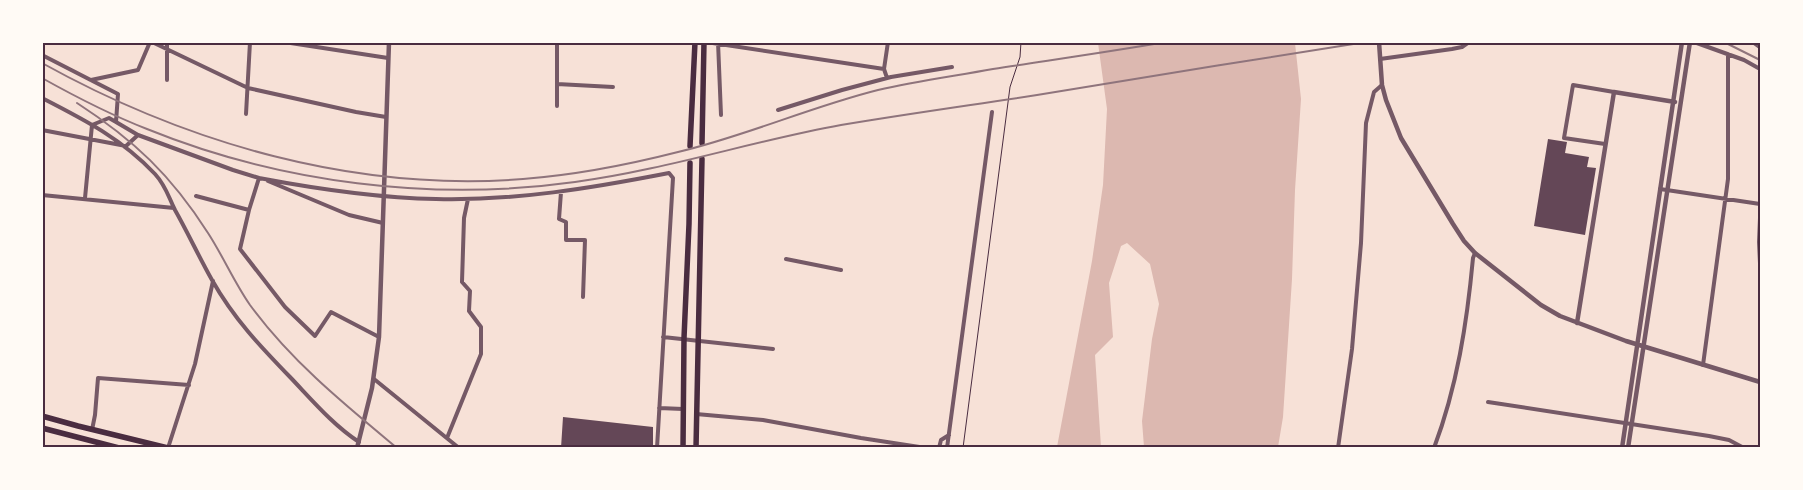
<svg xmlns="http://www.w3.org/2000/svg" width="1803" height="490" font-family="'Varela Round',sans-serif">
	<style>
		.water { fill: #dcb8b0 }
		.building { fill: #644757 }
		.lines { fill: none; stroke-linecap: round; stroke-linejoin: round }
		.path { stroke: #4a2c40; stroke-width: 1 }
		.minor { stroke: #755966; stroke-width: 4 }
		.tertiary { stroke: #755966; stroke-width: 4.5 }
		.primary { stroke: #4a2c40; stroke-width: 5.5 }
		.trunk { stroke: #4a2c40; stroke-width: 5.5 }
		.rail { stroke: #8f747c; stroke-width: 2 }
		.neatline { fill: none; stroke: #4a2c40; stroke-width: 2 }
	</style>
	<rect width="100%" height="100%" fill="#f7e1d7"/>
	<!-- water -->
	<path class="water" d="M1098,43h197l6,56 -6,91 -3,89 -9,138 -5,30h-134l-2,-26 10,-82 7,-35 -9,-40 -23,-21 -6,3 -12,37 4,54 -18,18 6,92h-44l35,-186 11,-76 4,-76z"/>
	<!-- building -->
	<path class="building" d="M1548,139l19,3 -2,11 24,4 -2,10 9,1 -11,67 -51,-9z
		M563,417l90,10v21h-92z"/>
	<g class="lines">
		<!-- path -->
		<path class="path" d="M963,448l47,-361 10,-30 1,-15"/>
		<!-- minor -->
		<path class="minor" d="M152,42l96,46 108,24 30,5
			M284,42l104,16
			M706,42l178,27
			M718,42l3,73
			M1694,42l50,18 16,9
			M42,55l76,39 -2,28 22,13
			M1380,59l72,-10 10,-2 7,-5
			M887,78l-3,-9 4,-27
			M91,80l47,-10 12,-28
			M167,80v-38
			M557,84l56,3
			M42,98c43,22 80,41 113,76 11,12 13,22 20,36 13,23 24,47 37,70 22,39 48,66 78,97 22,23 43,48 69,65
			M557,106v-64
			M778,110l64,-20 49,-13 61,-10
			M246,114l4,-72
			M42,130l84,16 12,-11 95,35 26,8
			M1605,144l-41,-6 9,-53 41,7
			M268,181l81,34 34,8
			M1660,189l100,15
			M561,192l-2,27 7,3v18h19l-2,57
			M42,195l132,13
			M196,196l53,14
			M85,198l7,-73 17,-7 7,4
			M1760,218l-1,24 1,21
			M786,259l55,11
			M379,337l-48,-25 -16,24 -30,-29 -45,-58 9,-39 10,-32c58,11 117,20 177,21 79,2 156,-11 233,-26l4,5 -16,270
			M663,337l110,12
			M1703,365l25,-186v-125
			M374,379l85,69
			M1488,402l221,34 20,4 15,8
			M659,408l24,1
			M696,414l67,6 98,18 65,10
			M92,430l3,-15 3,-37 91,7
			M447,438l34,-84v-27l-12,-16 1,-20 -8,-9 2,-64 4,-19
			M168,448l27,-84 18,-83
			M939,448l2,-8 8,-5
			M947,448l45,-336
			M1338,448l14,-99 9,-106 5,-120 8,-31 8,-7
			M1434,448c23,-61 33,-125 39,-190l2,-5"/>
		<!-- tertiary -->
		<path class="tertiary" d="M1379,42l3,43 4,15 15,38 52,86 11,17 11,12 66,52 19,11 66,25 134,41
			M1753,42l7,5
			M1577,323l37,-231 61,10
			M357,448l15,-60 7,-51 10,-295
			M1622,448l60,-406
			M1628,448l62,-406"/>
		<!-- primary -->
		<path class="primary" d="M42,416l36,10 90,22
			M42,428l77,20"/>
		<!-- trunk -->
		<path class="trunk" d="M702,143l2,-101
			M690,146l5,-104
			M683,448l1,-110 5,-114 1,-61
			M696,448l6,-289"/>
		<!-- rail -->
		<path class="rail" d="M1724,42l36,18
			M42,63c146,81 313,129 481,116 52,-4 104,-14 155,-27 68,-16 132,-45 200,-62 38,-9 77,-14 115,-21 58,-9 115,-17 173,-27
			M42,78c34,19 69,37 105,51 133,54 285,73 428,53 90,-12 177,-41 266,-57 65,-11 131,-20 196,-30 110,-18 219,-36 329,-53
			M77,103c57,37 94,72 131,130 15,23 26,49 42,72 41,56 94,99 147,143"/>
	</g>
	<!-- border -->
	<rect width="1803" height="490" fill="none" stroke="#fffaf5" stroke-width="88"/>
	<rect x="44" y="44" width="1715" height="402" class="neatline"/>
</svg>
